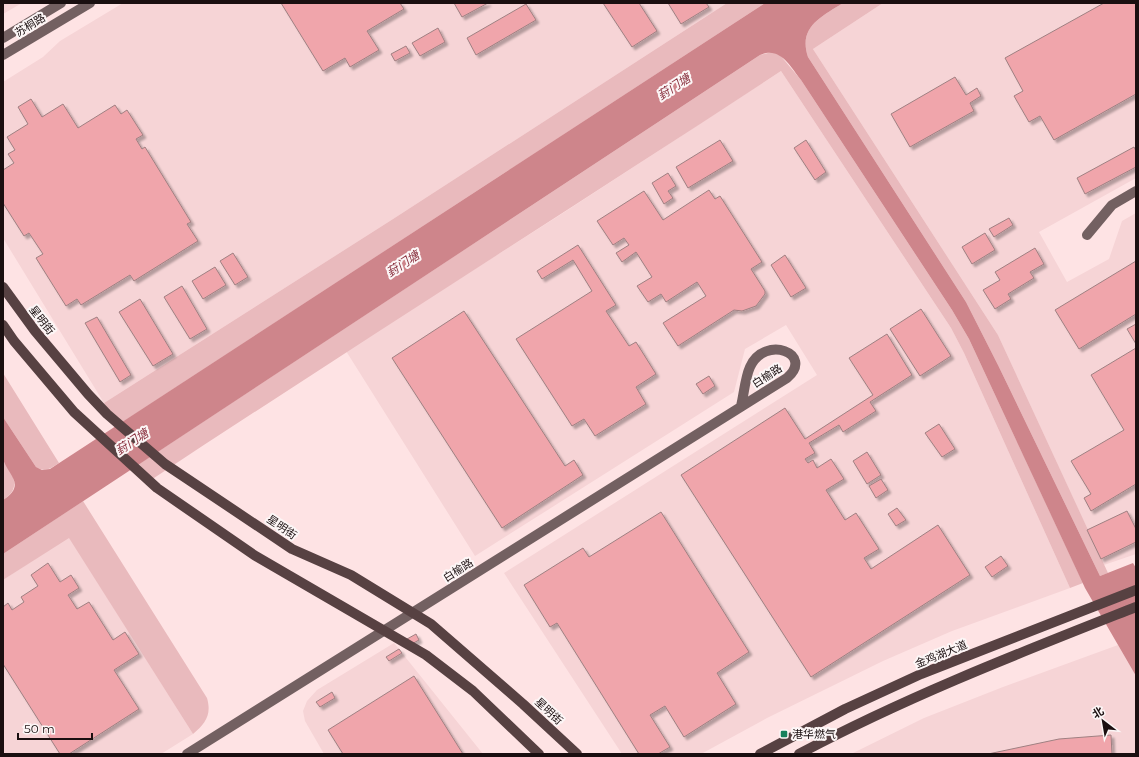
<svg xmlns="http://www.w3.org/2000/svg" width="1139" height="757" font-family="Montserrat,'Noto Sans SC',sans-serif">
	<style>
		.built { fill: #f6d4d6 }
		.green { fill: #e9babd }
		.water { fill: #ce858b }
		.building { fill: #f0a5ab; stroke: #9f8082; filter: url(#shadow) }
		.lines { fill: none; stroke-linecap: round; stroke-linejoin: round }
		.secondary { stroke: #736061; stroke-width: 10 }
		.primary { stroke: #574142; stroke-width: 10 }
		.poi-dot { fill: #17815d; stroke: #fcf6f6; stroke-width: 1.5 }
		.labels { text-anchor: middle; stroke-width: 4; stroke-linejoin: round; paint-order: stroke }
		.street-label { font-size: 11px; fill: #1a0f10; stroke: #fcf6f6 }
		.poi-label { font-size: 11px; fill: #1a0f10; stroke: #fcf6f6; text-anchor: start }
		.water-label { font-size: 12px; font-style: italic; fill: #8b3341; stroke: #fcf6f6 }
	</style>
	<defs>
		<filter id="shadow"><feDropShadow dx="3" dy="3" stdDeviation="1" flood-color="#0004"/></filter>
	</defs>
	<rect width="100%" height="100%" fill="#fee3e4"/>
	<!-- built -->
	<path class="built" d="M3,3h19l-19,11z
		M123,3h604l-334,216 -289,184 -101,-165v-156l40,-25 17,-16z
		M883,3h253v175l-97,54 28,50 42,-23 13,-38 14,-8v341l-32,11 -106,-230 -185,-286z
		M781,71l170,257 13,25 106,235 -118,43 -69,30 -116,57 -66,36h-79l-118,-181 313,-198 -31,-50 -41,24 -11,43 -259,164 -129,-205 214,-136z
		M69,537l124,197 -32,20h-158v-174z
		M394,643l89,111h-159l-19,-33 -2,-10 4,-10 10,-11z
		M1118,645l18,31v78h-285l73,-36 79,-31z"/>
	<!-- green -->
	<path class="green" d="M727,3h38l-647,422 -14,-22 289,-184z
		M843,3h40l-70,46 185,286 110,238 -8,3 -102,-211 -32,-63 -158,-245c-10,-30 13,-40 35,-54z
		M772,52l8,3 21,25 151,230 17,29 114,244 -13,5 -106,-235 -13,-25 -170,-257c-209,137 -421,271 -630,409l-12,-16 621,-409z
		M3,373l56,90c-8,5 -14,10 -23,4l-33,-50z
		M3,459c9,15 20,28 0,41z
		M83,501l124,197c5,17 -2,26 -14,36l-124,-196 -66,42v-26z"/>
	<!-- water -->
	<path class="water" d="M765,3h78c-22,14 -45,24 -35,54l158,245 32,63 102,211 33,-13 3,5v108l-51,-88 -116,-249 -17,-29 -151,-230c-11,-14 -21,-34 -41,-25l-757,499v-54c25,-16 3,-26 0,-42 -2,-13 0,-28 0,-41l33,50 6,3 8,-1z"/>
	<!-- building -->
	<path class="building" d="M281,3h119l4,6 -37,22 12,19 -29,17 -5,-9 -22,13z
		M454,3h34l-26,14z
		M603,3h36l18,28 -25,16z
		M668,3h38l3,4 -28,17z
		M1104,3h32v91l-82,46 -14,-24 -11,6 -15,-26 9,-5 -18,-33z
		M526,4l10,16 -60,35 -9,-17z
		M438,28l7,14 -25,14 -8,-13z
		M406,46l4,7 -15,8 -4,-7z
		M955,77l11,18 11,-7 4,8 -11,7 4,8 -64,36 -19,-33z
		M31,99l11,18 21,-13 15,24 37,-23 6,9 6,-4 16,25 -7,4 6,10 3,-2 46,75 -4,2 11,17 -64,40 -4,-6 -49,30 -4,-6 -11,7 -30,-48 7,-4 -14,-21 -5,3 -21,-33v-33l11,-7 -6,-9 7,-4 -8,-13 21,-13 -10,-17z
		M720,140l13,21 -45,27 -12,-21z
		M806,140l20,32 -11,8 -21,-32z
		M1134,147l2,4v16l-51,27 -8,-16z
		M668,173l8,13 -8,5 5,7 -9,6 -12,-21z
		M709,190l6,9 5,-3 42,66 -11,7 14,22v3l-9,12 -14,5 -8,-1 -56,36 -15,-23 43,-27 -9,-14 -31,20 -5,-8 -13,8 -11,-16 15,-9 -16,-25 -14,10 -6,-9 13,-8 -5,-7 -11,7 -16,-24 47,-30 19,29z
		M1009,218l4,7 -19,12 -5,-8z
		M985,233l10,17 -23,14 -10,-17z
		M578,245l38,60 -10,6 23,35 7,-4 20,32 -20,13 10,17 -51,32 -11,-17 -12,7 -56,-87 76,-48 -19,-31 -31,19 -5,-8z
		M1035,248l9,16 -14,8 4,6 -26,16 3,5 -16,10 -12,-19 17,-10 -5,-8z
		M233,253l15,24 -13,8 -15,-24z
		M785,255l21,33 -15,9 -20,-32z
		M1136,261v53l-57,35 -24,-39z
		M215,267l11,18 -23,14 -11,-18z
		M182,286l25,43 -17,10 -26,-42z
		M140,299l33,55 -20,12 -34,-54z
		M921,309l30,47 -31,20 -30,-47z
		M464,311l101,155 9,-6 9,15 -81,53 -110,-170z
		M97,317l34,58 -11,7 -35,-59z
		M1136,324v20l-9,-15z
		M887,334l25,41 -42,27 6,9 -33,21 -4,-7 -30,18 6,10 -10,6 3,4 5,-3 4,8 14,-9 13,20 -18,11 19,30 11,-7 23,36 -15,9 7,11 67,-44 32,50 -159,102 -130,-202 104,-67 20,31 68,-44 -24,-37z
		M1136,348v136l-45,27 -7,-13 7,-4 -20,-33 53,-31 -33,-55z
		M709,376l6,10 -12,8 -7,-10z
		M939,424l16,25 -13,8 -17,-24z
		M867,452l14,23 -14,9 -14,-23z
		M881,479l7,11 -12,8 -7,-12z
		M897,508l9,12 -10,6 -8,-12z
		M1127,511l9,18v13l-35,17 -14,-29z
		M661,512l88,140 -32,21 19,31 -52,33 -19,-31 -15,9 20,32 -12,7h-19l-82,-131 -7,4 -26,-42 59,-37 6,9z
		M1001,556l7,10 -16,11 -7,-10z
		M48,563l12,19 11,-7 8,13 -11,7 9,14 12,-7 24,38 12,-8 14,22 -25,16 25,39 -70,45h-9l-57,-90v-57l5,-4 4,7 12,-8 -3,-5 17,-11 -7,-11z
		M416,634l3,6 -9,5 -3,-6z
		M399,649l3,4 -13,8 -3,-4z
		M414,676l49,78h-120l-15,-24z
		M332,692l3,6 -15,9 -4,-5z
		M1111,735l1,19h-124l71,-15z"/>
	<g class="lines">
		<!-- secondary -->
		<path class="secondary" d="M3,38l58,-35
			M3,55l87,-52
			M1087,235l25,-30 24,-14
			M187,754l600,-376c28,-24 -22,-44 -37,-11 -5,11 -6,27 -9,39"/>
		<!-- primary -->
		<path class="primary" d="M3,287l32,44 53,63 19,20 58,50 127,85 59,26 80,49 92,80 54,50
			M3,325l11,16 60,71 83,76 97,67 172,100 47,36 66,63
			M760,754l85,-45 76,-35 215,-84
			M799,754c109,-58 223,-102 337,-147"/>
	</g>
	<!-- markers -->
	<rect class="poi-dot" x="780" y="730" width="8" height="8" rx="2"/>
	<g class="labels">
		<!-- street labels -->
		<g class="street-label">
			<text transform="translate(30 25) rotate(-31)" y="4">苏桐路</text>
			<text transform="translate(42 320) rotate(52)" y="4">星明街</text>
			<text transform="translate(767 376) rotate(-33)" y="4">白榆路</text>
			<text transform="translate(282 527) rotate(34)" y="4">星明街</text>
			<text transform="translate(458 570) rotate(-32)" y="4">白榆路</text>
			<text transform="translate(941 654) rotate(-22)" y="4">金鸡湖大道</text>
			<text transform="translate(549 711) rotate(43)" y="4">星明街</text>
		</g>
		<!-- poi labels -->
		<g class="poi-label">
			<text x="792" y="738">港华燃气</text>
		</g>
		<!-- water labels -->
		<g class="water-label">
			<text transform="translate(674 87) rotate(-33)" y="4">葑门塘</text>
			<text transform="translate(403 264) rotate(-33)" y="4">葑门塘</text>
			<text transform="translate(132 442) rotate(-33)" y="4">葑门塘</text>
		</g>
	</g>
	<!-- border -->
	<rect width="1139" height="757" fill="none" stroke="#1a0f10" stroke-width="8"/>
	<!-- north arrow -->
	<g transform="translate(1103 721) rotate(329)" stroke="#fcf6f6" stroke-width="3" paint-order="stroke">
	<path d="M0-3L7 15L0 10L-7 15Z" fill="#1a0f10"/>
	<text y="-6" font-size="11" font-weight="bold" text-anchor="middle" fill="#1a0f10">北</text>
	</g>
	<!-- scale -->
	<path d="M18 733v6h74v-6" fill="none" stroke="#1a0f10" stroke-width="2"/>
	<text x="24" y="733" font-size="12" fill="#1a0f10" stroke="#fcf6f6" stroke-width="3" paint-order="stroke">50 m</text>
</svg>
